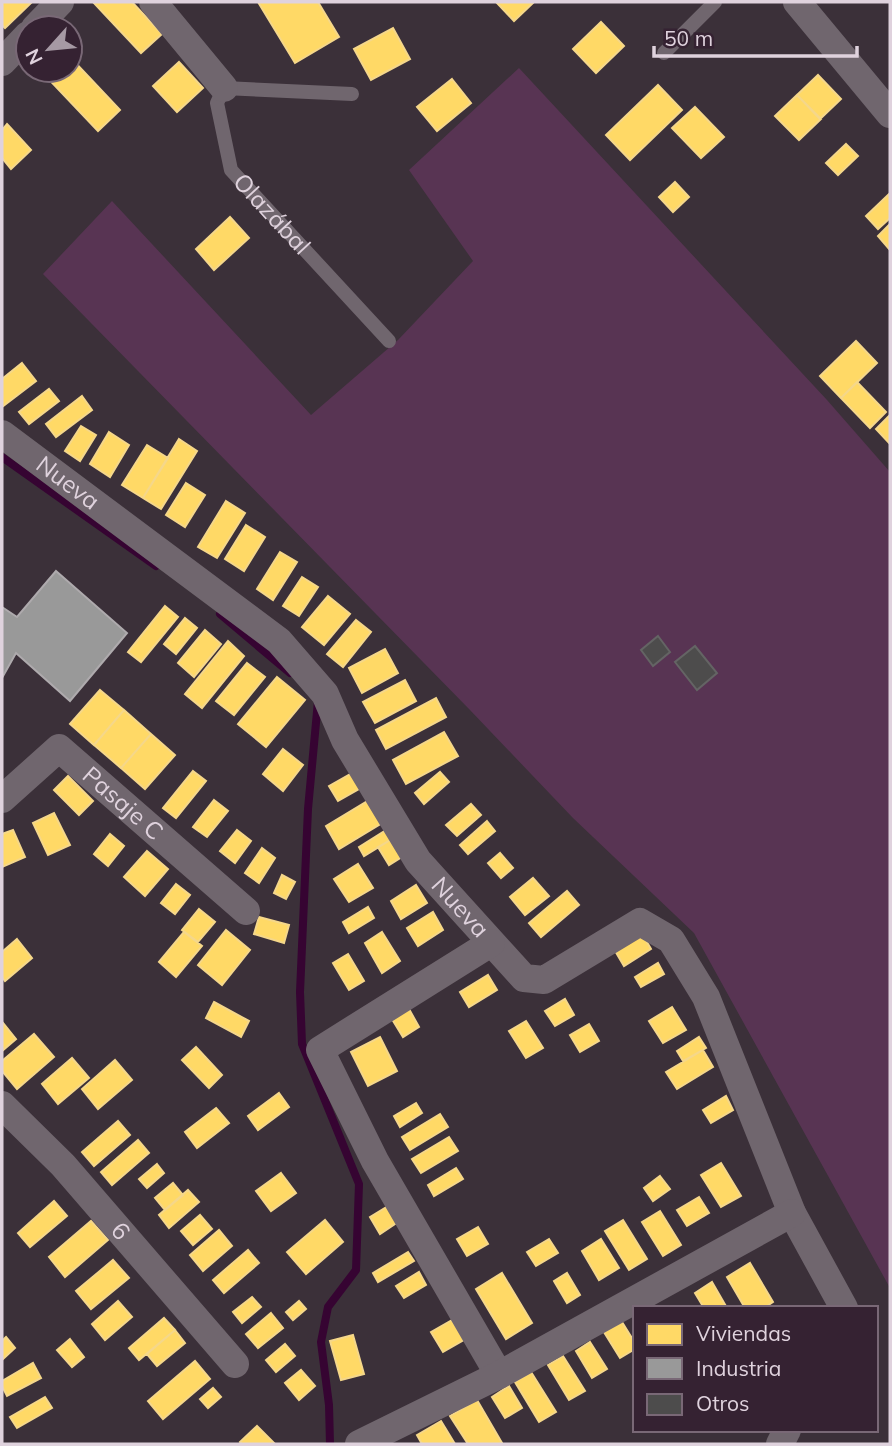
<svg xmlns="http://www.w3.org/2000/svg" width="892" height="1446" font-family="Mulish,sans-serif">
	<style>
		.green { fill: #583453 }
		.homes { fill: #ffd966; stroke: #f5d78a; stroke-width: 2 }
		.industry { fill: #999; stroke: #aeaaad; stroke-width: 2 }
		.lines { fill: none; stroke-linecap: round; stroke-linejoin: round }
		.stream { stroke: #360432; stroke-width: 8 }
		.building { fill: #4d4c4c; stroke: #646464; stroke-width: 2 }
		.service { stroke: #70666e; stroke-width: 14 }
		.minor { stroke: #70666e; stroke-width: 28 }
		.labels { text-anchor: middle; stroke-width: 7; stroke-linejoin: round; paint-order: stroke }
		.street-label { font-size: 24px; fill: #dfd2dd; stroke: #352232 }
	</style>
	<rect width="100%" height="100%" fill="#3b3039"/>
	<!-- green -->
	<path class="green" d="M519,68l308,332 63,72v816l-196,-355 -121,-115 -103,-108 -427,-436 69,-73 199,214 87,-75 75,-79 -64,-91z"/>
	<!-- homes -->
	<path class="homes" d="M2,2h30l-27,26 -3,-3z
		M93,2h39l30,32 -21,19z
		M258,2h60l21,35 -44,26z
		M498,2h36l-20,19 -17,-18z
		M601,22l23,24 -28,27 -23,-24z
		M393,28l17,31 -39,21 -17,-31z
		M70,57l50,53 -22,21 -58,-61h30z
		M179,62l24,26 -26,24 -24,-26z
		M818,75l23,24 -21,20 -23,-24z
		M452,79l19,24 -34,28 -20,-24z
		M658,85l24,25 -52,50 -24,-25z
		M797,95l24,24 -22,21 -24,-24z
		M695,107l29,30 -23,21 -29,-30z
		M7,124l24,26 -20,19 -9,-11v-28z
		M846,144l12,12 -20,19 -12,-12z
		M675,182l14,15 -16,15 -14,-15z
		M890,193v25l-12,11 -12,-13z
		M230,217l19,21 -35,32 -18,-21z
		M890,224v26l-12,-14z
		M856,341l21,22 -36,35 -21,-22z
		M22,363l14,18 -34,26v-28z
		M857,382l29,30 -16,16 -29,-30z
		M49,389l10,12 -30,23 -10,-12z
		M82,396l10,14 -36,27 -10,-13z
		M890,415v29l-14,-15z
		M81,426l15,9 -16,26 -15,-10z
		M109,432l20,13 -19,32 -20,-13z
		M179,439l18,12 -36,58 -18,-11z
		M147,445l21,13 -25,40 -21,-13z
		M186,483l19,12 -20,32 -19,-12z
		M226,501l19,12 -28,45 -19,-11z
		M246,525l19,12 -21,34 -19,-12z
		M280,552l17,10 -24,38 -16,-11z
		M302,577l16,10 -19,29 -16,-10z
		M328,596l22,18 -26,31 -22,-18z
		M165,606l13,11 -37,45 -13,-10z
		M185,618l12,10 -21,26 -12,-10z
		M356,620l15,12 -28,35 -16,-13z
		M205,630l16,14 -27,33 -16,-14z
		M228,641l16,15 -42,52 -17,-14z
		M385,649l13,24 -36,20 -13,-25z
		M247,663l18,14 -31,38 -18,-14z
		M277,677l28,23 -39,47 -28,-23z
		M405,680l11,21 -41,22 -12,-21z
		M100,690l24,20 -30,35 -24,-21z
		M436,698l10,19 -60,32 -10,-19z
		M124,710l27,24 -30,34 -27,-23z
		M444,732l14,24 -52,28 -13,-24z
		M151,734l24,21 -30,34 -24,-21z
		M283,749l20,16 -20,26 -20,-17z
		M193,771l13,10 -30,37 -13,-10z
		M440,772l9,10 -25,22 -9,-11z
		M352,773l9,15 -23,13 -9,-15z
		M68,776l25,25 -14,14 -25,-25z
		M371,799l13,23 -45,27 -13,-23z
		M214,800l14,11 -21,26 -14,-10z
		M471,804l10,11 -24,21 -11,-11z
		M54,813l16,32 -22,10 -15,-32z
		M487,821l8,10 -27,23 -8,-9z
		M13,830l12,27 -23,10v-33z
		M237,830l14,11 -16,22 -15,-12z
		M386,830l6,9 -28,17 -5,-9z
		M110,834l14,12 -16,20 -14,-12z
		M392,839l10,18 -13,8 -11,-18z
		M262,848l13,10 -16,25 -14,-10z
		M147,851l21,18 -23,27 -21,-19z
		M500,853l13,15 -12,10 -13,-15z
		M358,864l15,24 -24,14 -15,-23z
		M282,875l13,7 -9,17 -12,-6z
		M533,878l16,18 -24,19 -15,-18z
		M176,884l14,11 -15,19 -14,-11z
		M416,885l11,18 -26,16 -10,-18z
		M567,891l12,14 -38,32 -12,-14z
		M368,907l6,11 -25,15 -6,-11z
		M199,909l16,13 -17,20 -16,-12z
		M433,912l10,18 -25,16 -11,-18z
		M259,917l30,8 -5,18 -30,-9z
		M226,930l24,20 -28,35 -24,-20z
		M184,932l18,14 -26,31 -17,-15z
		M382,932l18,29 -18,12 -17,-30z
		M641,932l10,17 -27,17 -10,-17z
		M17,939l15,19 -27,23 -3,-4v-25z
		M348,954l16,27 -15,9 -16,-27z
		M658,963l6,11 -23,13 -6,-10z
		M488,975l9,15 -28,17 -9,-15z
		M565,999l9,16 -19,11 -10,-15z
		M214,1002l35,19 -8,16 -35,-19z
		M672,1007l14,23 -23,13 -14,-22z
		M409,1009l10,18 -16,10 -11,-18z
		M526,1021l17,27 -17,10 -17,-27z
		M3,1023l13,16 -14,12v-26z
		M589,1024l10,17 -19,11 -10,-17z
		M34,1034l20,23 -37,32 -15,-18v-10z
		M380,1037l17,34 -29,15 -17,-34z
		M699,1037l7,11 -23,13 -6,-10z
		M196,1047l26,28 -13,13 -27,-28z
		M703,1050l10,17 -36,22 -11,-17z
		M72,1058l17,20 -31,26 -16,-20z
		M115,1060l17,20 -34,29 -16,-20z
		M279,1093l10,14 -31,23 -10,-14z
		M726,1096l7,14 -22,13 -8,-13z
		M416,1103l6,10 -22,14 -6,-11z
		M216,1108l13,15 -32,25 -12,-16z
		M440,1114l8,13 -38,23 -8,-13z
		M118,1121l12,14 -36,31 -12,-14z
		M449,1137l9,14 -37,22 -9,-14z
		M138,1140l11,13 -37,32 -11,-13z
		M721,1163l20,33 -20,11 -20,-32z
		M157,1164l7,9 -17,15 -8,-9z
		M456,1168l7,11 -29,17 -6,-11z
		M281,1173l15,20 -25,18 -15,-20z
		M660,1176l10,13 -17,12 -9,-13z
		M173,1183l10,12 -18,15 -10,-12z
		M188,1190l11,12 -30,26 -10,-13z
		M699,1197l10,16 -22,13 -10,-16z
		M54,1201l13,15 -37,31 -12,-14z
		M388,1206l10,16 -18,12 -10,-17z
		M660,1211l21,34 -18,11 -21,-34z
		M200,1215l12,14 -19,16 -12,-14z
		M325,1220l18,22 -37,32 -19,-22z
		M623,1220l24,39 -18,11 -24,-39z
		M91,1221l17,19 -43,37 -16,-20z
		M478,1227l10,17 -21,12 -10,-17z
		M219,1230l13,16 -29,25 -13,-16z
		M549,1239l9,14 -22,13 -9,-14z
		M601,1239l18,29 -20,12 -17,-29z
		M248,1250l11,13 -35,30 -11,-13z
		M408,1252l6,9 -36,21 -5,-9z
		M113,1260l16,18 -38,31 -15,-18z
		M750,1263l23,39 -9,6h-19l-18,-31z
		M419,1272l7,13 -22,13 -8,-12z
		M502,1273l30,50 -26,16 -30,-50z
		M567,1273l13,22 -13,8 -13,-22z
		M712,1282l15,26h-23l-9,-15z
		M252,1297l9,10 -19,16 -9,-11z
		M118,1301l14,16 -27,23 -13,-16z
		M299,1301l7,8 -13,11 -7,-8z
		M271,1313l12,15 -25,20 -12,-14z
		M164,1318l11,12 -36,30 -10,-12z
		M452,1320l12,20 -21,12 -12,-20z
		M622,1322l13,21v6l-15,9 -16,-26z
		M175,1330l10,13 -28,23 -10,-12z
		M353,1335l11,39 -23,6 -11,-39z
		M6,1337l9,11 -13,12v-19z
		M70,1339l14,18 -12,10 -15,-17z
		M590,1342l17,27 -15,9 -16,-27z
		M285,1344l10,12 -19,16 -10,-12z
		M563,1356l22,35 -16,9 -21,-35z
		M195,1361l15,18 -47,40 -15,-18z
		M33,1363l8,15 -34,18 -5,-10v-5z
		M301,1370l14,16 -16,14 -14,-17z
		M531,1372l25,40 -17,10 -24,-40z
		M509,1386l13,22 -17,10 -13,-21z
		M213,1388l8,9 -13,11 -8,-9z
		M45,1397l7,11 -35,20 -7,-11z
		M477,1400l25,43 -3,1h-31l-18,-28z
		M441,1421l14,23h-33l-5,-9z
		M257,1426l18,18h-33l-2,-2z"/>
	<!-- industry -->
	<path class="industry" d="M56,571l71,62 -57,68 -54,-48 -14,25v-71l15,10z"/>
	<g class="lines">
		<!-- stream -->
		<path class="stream" d="M2,457l154,109
			M220,614l70,59
			M318,701l-10,108 -8,183 2,52 57,140 -3,86 -28,37 -7,35 8,63 1,39"/>
	</g>
	<!-- building -->
	<path class="building" d="M658,636l12,16 -17,14 -12,-16z
		M695,646l22,27 -20,17 -22,-28z"/>
	<g class="lines">
		<!-- service -->
		<g class="service">
			<path d="M664,53l51,-51"/>
			<path id="s1" d="M352,94l-128,-6 -7,15 14,67 158,171"/>
		</g>
		<!-- minor -->
		<g class="minor">
			<path d="M153,2l71,86"/>
			<path d="M797,2l93,112"/>
			<path d="M35,28l25,-26"/>
			<path d="M2,62l26,-27"/>
			<path id="s2" d="M2,434l277,207 46,53 20,46 73,121 106,117 20,2 96,-58 31,18 35,57 86,216 52,95"/>
			<path id="s3" d="M2,799l57,-51 187,163"/>
			<path d="M491,943l-171,107 55,111 124,214"/>
			<path id="s4" d="M2,1105l61,60 172,199"/>
			<path d="M359,1444l140,-69 293,-162"/>
			<path d="M780,1444l7,-14"/>
		</g>
	</g>
	<g class="labels">
		<!-- street labels -->
		<g class="street-label">
			<text dy="8" stroke="none"><textPath href="#s1" startOffset="273">Olazábal</textPath></text>
			<text dy="8" stroke="none"><textPath href="#s2" startOffset="82">Nueva</textPath></text>
			<text dy="8" stroke="none"><textPath href="#s3" startOffset="161">Pasaje C</textPath></text>
			<text dy="8" stroke="none"><textPath href="#s2" startOffset="670">Nueva</textPath></text>
			<text dy="8" stroke="none"><textPath href="#s4" startOffset="173">6</textPath></text>
		</g>
	</g>
	<!-- border -->
	<rect width="892" height="1446" fill="none" stroke="#dfd2dd" stroke-width="7"/>
	<!-- legend -->
	<rect x="633" y="1306" width="245" height="126" fill="#352232" stroke="#796876" stroke-width="2"/>
	<rect x="647" y="1324" width="35" height="21" fill="#ffd966" stroke="#796876" stroke-width="2"/>
	<text x="696" y="1341" font-size="21" fill="#dfd2dd">Viviendas</text>
	<rect x="647" y="1358" width="35" height="21" fill="#999999" stroke="#796876" stroke-width="2"/>
	<text x="696" y="1376" font-size="21" fill="#dfd2dd">Industria</text>
	<rect x="647" y="1394" width="35" height="21" fill="#4d4c4c" stroke="#796876" stroke-width="2"/>
	<text x="696" y="1411" font-size="21" fill="#dfd2dd">Otros</text>
	<!-- north arrow -->
	<g transform="translate(49 49) rotate(243)"><circle r="33" fill="#352232" stroke="#796876" stroke-width="2"/>
	<path d="M0-5L12 26L0 18L-12 26Z" fill="#a699a4"/>
	<text y="-10" font-size="19" font-weight="bold" text-anchor="middle" fill="#dfd2dd">N</text>
	</g>
	<!-- scale -->
	<path d="M654 46v10h203v-10" fill="none" stroke="#dfd2dd" stroke-width="3.5"/>
	<text x="664" y="46" font-size="21" fill="#dfd2dd" stroke="#352232" stroke-width="5" paint-order="stroke">50 m</text>
</svg>
